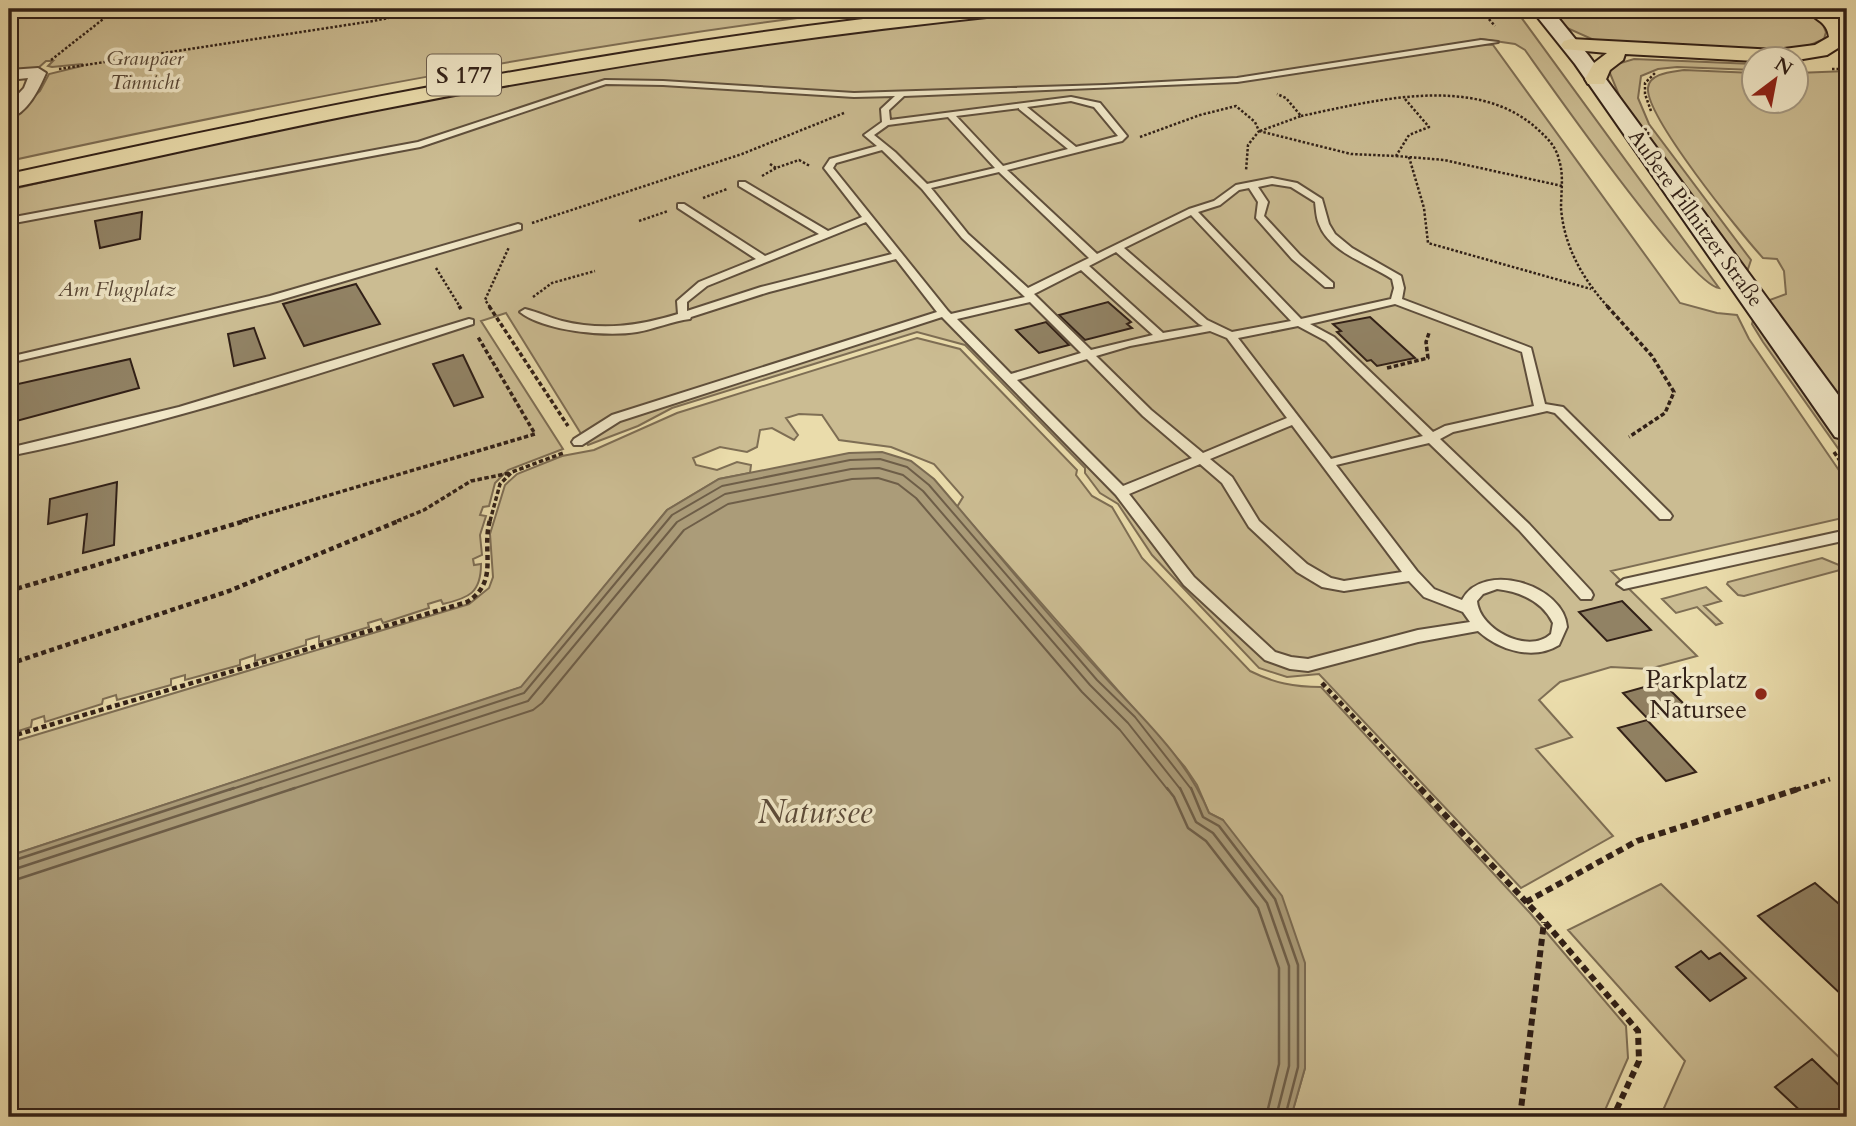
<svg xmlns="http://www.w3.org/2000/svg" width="1856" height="1126" font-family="Cardo,serif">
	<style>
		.green { fill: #cbbc92; stroke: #7e6e54; stroke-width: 2 }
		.water { fill: #ab9c79; stroke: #7a6a52; stroke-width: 2 }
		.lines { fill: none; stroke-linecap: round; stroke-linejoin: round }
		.shore-far1 { stroke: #6e5e48; stroke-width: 2 }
		.shore { stroke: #6e5e48; stroke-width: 2.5 }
		.building { fill: #918264; stroke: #312017; stroke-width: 2 }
		.service-casing { stroke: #5f4f3c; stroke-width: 4 }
		.minor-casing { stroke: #5f4f3c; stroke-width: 4 }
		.secondary-casing { stroke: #312017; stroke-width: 4 }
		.trunk-casing { stroke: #312017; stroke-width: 4 }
		.path-far3 { stroke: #312017; stroke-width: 2.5; stroke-dasharray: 2.5 2; stroke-linecap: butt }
		.path-far2 { stroke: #312017; stroke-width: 3.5; stroke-dasharray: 4.5 2.5; stroke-linecap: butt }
		.path-far1 { stroke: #312017; stroke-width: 4.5; stroke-dasharray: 5 3.5; stroke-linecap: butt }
		.path { stroke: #312017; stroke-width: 6; stroke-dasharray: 7 4.5; stroke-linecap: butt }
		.service { fill: #f1e8c8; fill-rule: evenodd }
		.minor { fill: #f1e8c8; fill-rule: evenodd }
		.secondary { fill: #f1e8c8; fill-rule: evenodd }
		.trunk { fill: #eadcab; fill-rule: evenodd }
		.poi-dot { fill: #8f2418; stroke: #f1e8c8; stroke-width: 2.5 }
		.labels { text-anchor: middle; stroke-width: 7; stroke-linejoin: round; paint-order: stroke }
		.far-park-label { font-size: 21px; font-style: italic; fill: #584736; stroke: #f1e8c8 }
		.far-street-label { font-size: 21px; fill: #312017; stroke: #f1e8c8 }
		.shield { fill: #f1e8c8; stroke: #6b5c4c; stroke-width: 2 }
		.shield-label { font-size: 24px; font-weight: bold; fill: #312017 }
		.poi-label { font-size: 26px; fill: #312017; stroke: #f1e8c8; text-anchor: end }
		.near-water-label { font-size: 33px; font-style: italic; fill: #5c4b39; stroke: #f1e8c8 }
	</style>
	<rect width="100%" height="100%" fill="#eadcab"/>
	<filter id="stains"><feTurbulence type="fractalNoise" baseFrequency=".00286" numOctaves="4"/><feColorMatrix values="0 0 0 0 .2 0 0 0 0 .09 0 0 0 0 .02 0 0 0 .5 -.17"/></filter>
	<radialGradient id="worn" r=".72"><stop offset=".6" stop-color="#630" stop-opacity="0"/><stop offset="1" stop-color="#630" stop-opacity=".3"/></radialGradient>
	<!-- green -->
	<path class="green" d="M9,9h859c-289,35 -574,90 -859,152v-41l31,-29 9,-17 33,-8v-2l-30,3 -4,-1 5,-5h-7l-9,8 -28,3z
		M1067,9h448l204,279c-29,-3 -169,-203 -194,-238l-10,-6 -34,-5 2,5 10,1 187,258 37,10 20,2 12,24 98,143v35l-236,54 86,85 -48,13 -38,-2 -51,15 -21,18 33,37 -36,12 77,87 -92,52 -202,-214 -32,3 -28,-9 -107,-113 -34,-51 -18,-11 -15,-20v-5l-120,-123 -48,-13 -245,76 -34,18 -50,19 -82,-132 -25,8 82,128 -55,21 -13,13 -6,23 -6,1 -3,8 6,1 -6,19 2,20 -9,4 1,6 7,-1c0,29 -12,34 -38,40l-2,-4 -13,4 1,4 -46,15 -2,-4 -13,4 1,4 -50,15v-6l-13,4v5l-51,16v-6l-15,5v5l-55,15v-5l-14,4v6l-54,15 -1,-5 -13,4 -1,5 -57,18 -1,-6 -12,4 -1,7 -22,7v-511l66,-12v-4l-66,12v-29c156,-36 312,-72 470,-101 195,-36 391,-62 588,-80z
		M1551,9h251l19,11 5,12 -2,7 -23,10 -18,4 -189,-13 -27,-12z
		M1634,59l120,5v6l-77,-3 -19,2 -17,7 -3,22 11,26 102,136 -3,9 -8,-2 -116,-160 -15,-36 5,-6z
		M1684,70l70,3 1,29h42v-29l50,-2v342l-80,-112 19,-7 -2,-23 -7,-12 -14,-1c-22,-24 -118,-142 -115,-170 1,-15 24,-16 36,-18z
		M1753,320l12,10 82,112v19l-84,-119 -11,-18z
		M917,338l43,11 117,121 -1,5 16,21 20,11 30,51 108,113c24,12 44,16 71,16l209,226 96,113 2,32 -26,59h-311l14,-49 -82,-248 -14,-7 -12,-28 -12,-18 -228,-260 6,-10 -29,-33 -43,-17 -52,-7 -17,-25 -23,-1 -13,4 12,17 -4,5 -22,-12 -12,2 -3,17 -10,5 -27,-5 -27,11 3,7 21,5 20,-8 14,3 -1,8 -31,6 -52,31 -145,177 -513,169v-113l460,-139 20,-16 4,-11 -3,-43 15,-49 12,-11 45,-18 32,-6 83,-37z
		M1822,558l17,7 1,5 -96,26 -6,-1 -11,-11 1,-2z
		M1706,587l15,14 -17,5 18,17 -6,2 -19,-18 -21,6 -14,-14z
		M1661,884l186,181v52h-187l25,-56 -117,-131z"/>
	<!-- water -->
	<path class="water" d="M882,452l29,9 23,18c56,65 110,133 168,195 40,44 84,83 107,139l14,7 59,76 23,67v105l-14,49h-1282v-261l512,-169 146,-177 52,-31 130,-26z"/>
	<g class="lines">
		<!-- shore-far1 -->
		<path class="shore-far1" d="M229,790l295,-97 148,-178 50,-29 128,-26 30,-1 27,8 22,18 168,195 38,37 57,73
			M256,790l272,-89 149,-179 48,-28 126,-25 28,-1 24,7 20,16 167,194 38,38 53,67
			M289,790l244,-80 9,-7 142,-173 44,-26 124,-25 26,-1 20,6 18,14 166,194 38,38 48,60"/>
		<!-- shore -->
		<path class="shore" d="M1167,788l7,9 14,31 18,13 52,67 21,60v96l-13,53
			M1180,788l16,34 17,11 54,70 22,63v100l-13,51
			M1191,788l12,29 16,9 56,73 23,66v102l-13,50
			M9,862l225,-74
			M9,871l253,-83
			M9,882l286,-94"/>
	</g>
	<!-- building -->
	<path class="building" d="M142,212l-2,27 -40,9 -5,-27z
		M356,284l24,40 -76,22 -21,-42z
		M1108,302l23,20 -4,2 5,4 -47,12 -26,-25z
		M1370,317l45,41 -38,8 -6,-6 -4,1 -30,-29 4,-1 -8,-7z
		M1046,322l23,23 -30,8 -23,-23z
		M254,328l11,30 -31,8 -6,-32z
		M463,355l20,42 -29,9 -21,-42z
		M130,359l9,29 -130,35v-37z
		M117,482l-3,63 -31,8 4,-39 -39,10 2,-25z
		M1622,601l29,29 -44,11 -28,-29z
		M1662,682l24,24 -40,11 -23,-24z
		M1647,720l49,52 -30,9 -48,-53z
		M1815,883l32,28v89l-89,-84z
		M1701,951l8,8 11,-6 26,25 -36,23 -34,-34z
		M1812,1059l35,34v10l-18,14h-22l-32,-30z"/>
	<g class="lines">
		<defs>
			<path id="service" d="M1481,40l17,2 -261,40 -333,14 -15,14 1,10 181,-23 29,6 27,33 -5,5 -115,29 90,84 92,-45 25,-8 22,-16 36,-7 25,5 25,16 7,25 6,10 17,14 49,28 3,12 -2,11 129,49 14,56 18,3 107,106 2,3 -2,3h-10l-105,-106 -8,-2 -94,21 -13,7 89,85 62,67 2,4 -2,4h-10l-62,-69 -90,-87 -93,22 81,106 17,18 28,11c21,-40 102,-15 105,27l-8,18c-26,16 -60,5 -81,-14l-60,11 -110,29 -18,-2 -25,-9 -81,-75 -68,-90 -174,-178 -322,104 -38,24h-8l-2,-3 2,-3 38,-24 325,-103 -41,-53 -127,33 -78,25 -1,2c-18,2 -35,10 -53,13 -31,5 -93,-1 -117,-20l5,-3c13,3 25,9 37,12 40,10 77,5 116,-7l-1,-13 22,-19 57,-23 -78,-51v-4h6l81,52 54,-22 -80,-48v-4h6l83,49 34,-14 -38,-49 6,-9 47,-13 -13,-11 18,-13 -1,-13 14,-13 -41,1 -191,-12 -57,-1 -186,63 -411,77v-6l409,-76 187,-62 58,1 191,12 251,-8 132,-7zM1071,101l23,6 24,29 -42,11 -49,-40zM1019,108v1l49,40 -65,17 -47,-50zM948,117l47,51 -68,16 -32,-32 -21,-17 14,-10zM882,150l40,39 40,49 63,59 -74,17 -3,-3 -115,-143 3,-5zM999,172l90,86 -61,30 -60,-54 -37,-46zM1272,184l19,3 24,15c1,7 1,15 4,22 11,29 49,39 73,55l2,9 -3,11 -90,20 -103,-107 22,-7 19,-15 10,-2 9,14 -2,16 36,41 33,28h8v-4l-33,-28 -36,-39 4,-14 -10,-15zM1191,215l100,106 -59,11 -25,-12 -83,-72zM866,222l26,32 -131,33 -74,24v-9l20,-16zM1116,252l83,72 4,2 -40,7 -74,-67zM1081,270l72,65 -62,15 -57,-56zM1030,302l51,51 -70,21 -54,-55zM1395,304l127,48 12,54 -89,20 -12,6 -99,-95 -24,-13zM1298,326l28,15 97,95 -92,23 -93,-121zM1210,331l17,7 60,80 -84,35 -52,-43 -55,-54 34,-10zM1087,359l56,57 49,42 -69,28 -106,-106zM1292,425l110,147 -58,9 -13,-3 -24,-14 -48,-43 -27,-44 -22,-18zM1200,464l22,19 27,44 48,45 25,15 22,4 65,-10 15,16 39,15 7,10 -52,8 -110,29 -17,-2 -16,-5 -81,-75 -65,-83zM1497,589c24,3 45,12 56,34l-2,11c-23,21 -72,-5 -74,-33l6,-7z
				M518,224l3,1v4l-244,72 -268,62v-6l261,-61z
				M469,319l4,1v4c-153,50 -307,100 -464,132v-8l170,-41z
				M1847,530v10l-223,49 -7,-5 7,-5z"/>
			<path id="minor" d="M38,68l8,5c-7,16 -19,41 -37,45v-14l15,-16 4,-10 -19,2v-10z"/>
			<path id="secondary" d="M1531,9h20l38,47 258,351v33l-12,-3 -260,-373z"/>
			<path id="trunk" d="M952,9h63l-10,6c-209,22 -417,53 -623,94 -125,24 -249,54 -373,79v-14c312,-69 625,-132 943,-165z
				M1806,9c20,0 30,1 41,19l-1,15 -19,12 -30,5 -42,1 -130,-7 -2,6 -13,10 -6,14h-16l-3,-5 9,-16 13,-10 -43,-4 -3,-4 3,-4 7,-2 205,11 39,-5 14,-8c-2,-17 -16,-17 -23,-28z"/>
		</defs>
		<!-- service casing -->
		<use href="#service" class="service-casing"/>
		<!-- minor casing -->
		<use href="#minor" class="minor-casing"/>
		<!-- secondary casing -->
		<use href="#secondary" class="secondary-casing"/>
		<!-- trunk casing -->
		<use href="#trunk" class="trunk-casing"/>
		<!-- path-far3 -->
		<path class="path-far3" d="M1480,9l15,17
			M51,60l65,-51
			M59,69l314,-48 61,-12
			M1832,69h15
			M1651,111l-6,-17v-11l11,-11
			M1301,116c72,-15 171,-42 233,10 11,10 22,19 25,34 5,15 2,32 2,48 3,39 22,71 47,99
			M1259,131l92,23 45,2 13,-21 20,-8 -24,-28
			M1260,131l41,-15 -15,-18 -9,-4
			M1140,137l60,-22 36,-9 19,16 4,9 -11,14 -2,26
			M1396,156l48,4 118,26
			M1409,157l15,51 4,35 163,46
			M770,164l6,4 23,-8 11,6
			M762,176l14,-8
			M703,198l24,-9
			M639,221l29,-10
			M532,223l210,-69 102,-41
			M436,268l24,39
			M533,297l19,-14 43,-12
			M490,307l-5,-7 24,-53"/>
		<!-- path-far2 -->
		<path class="path-far2" d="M459,306l2,3
			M489,306l79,120
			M1607,306l45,50 22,36 -9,21 -36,24
			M1387,368l41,-10 -2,-16 3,-9
			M1834,452l13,19
			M242,521l293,-87 -57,-97
			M397,521l27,-11 47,-29 39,-8
			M490,521l10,-37 12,-12 51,-19"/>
		<!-- path-far1 -->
		<path class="path-far1" d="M9,591l239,-71
			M9,664l220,-73 172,-71
			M1322,683l100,107
			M9,737l458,-135c33,-21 14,-50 23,-82
			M1796,790l34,-11"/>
		<!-- path -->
		<path class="path" d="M1420,788l124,133 94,110 1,30 -26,56
			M1526,902l111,-61 164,-53
			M1520,1117l24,-195"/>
		<!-- service -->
		<use href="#service" class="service"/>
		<!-- minor -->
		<use href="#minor" class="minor"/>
		<!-- secondary -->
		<use href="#secondary" class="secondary"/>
		<!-- trunk -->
		<use href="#trunk" class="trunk"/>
	</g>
	<!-- markers -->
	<circle class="poi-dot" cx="1761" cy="694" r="7"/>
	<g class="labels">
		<!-- far-park labels -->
		<g class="far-park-label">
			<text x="145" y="65">Graupaer<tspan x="145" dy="24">Tännicht</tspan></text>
			<text x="117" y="296">Am Flugplatz</text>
		</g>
		<!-- far-street labels -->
		<g class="far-street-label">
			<text transform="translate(1696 218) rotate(54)" y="7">Äußere Pillnitzer Straße</text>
		</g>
		<!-- shield labels -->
		<rect class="shield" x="427" y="54.5" width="74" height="41" rx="5"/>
		<g class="shield-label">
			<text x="464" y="83">S 177</text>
		</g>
		<!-- poi labels -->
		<g class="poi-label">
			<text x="1747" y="688">Parkplatz<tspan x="1747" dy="30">Natursee</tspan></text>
		</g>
		<!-- near-water labels -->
		<g class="near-water-label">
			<text x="815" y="823">Natursee</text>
		</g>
	</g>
	<!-- margin -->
	<rect width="1856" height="1126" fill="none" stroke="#eadcab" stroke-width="35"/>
	<rect x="10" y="10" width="1835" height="1105" fill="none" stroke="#312017" stroke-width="3.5"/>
	<rect x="18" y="18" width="1821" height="1091" fill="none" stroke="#312017" stroke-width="2"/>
	<!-- north arrow -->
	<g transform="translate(1775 80) rotate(32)"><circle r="33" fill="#f1e8c8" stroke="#a49881" stroke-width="2"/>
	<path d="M0-5L12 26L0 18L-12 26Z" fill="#8f2418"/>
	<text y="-10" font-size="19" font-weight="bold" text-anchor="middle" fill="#312017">N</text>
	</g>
	<rect width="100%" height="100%" filter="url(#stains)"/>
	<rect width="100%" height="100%" fill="url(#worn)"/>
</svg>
